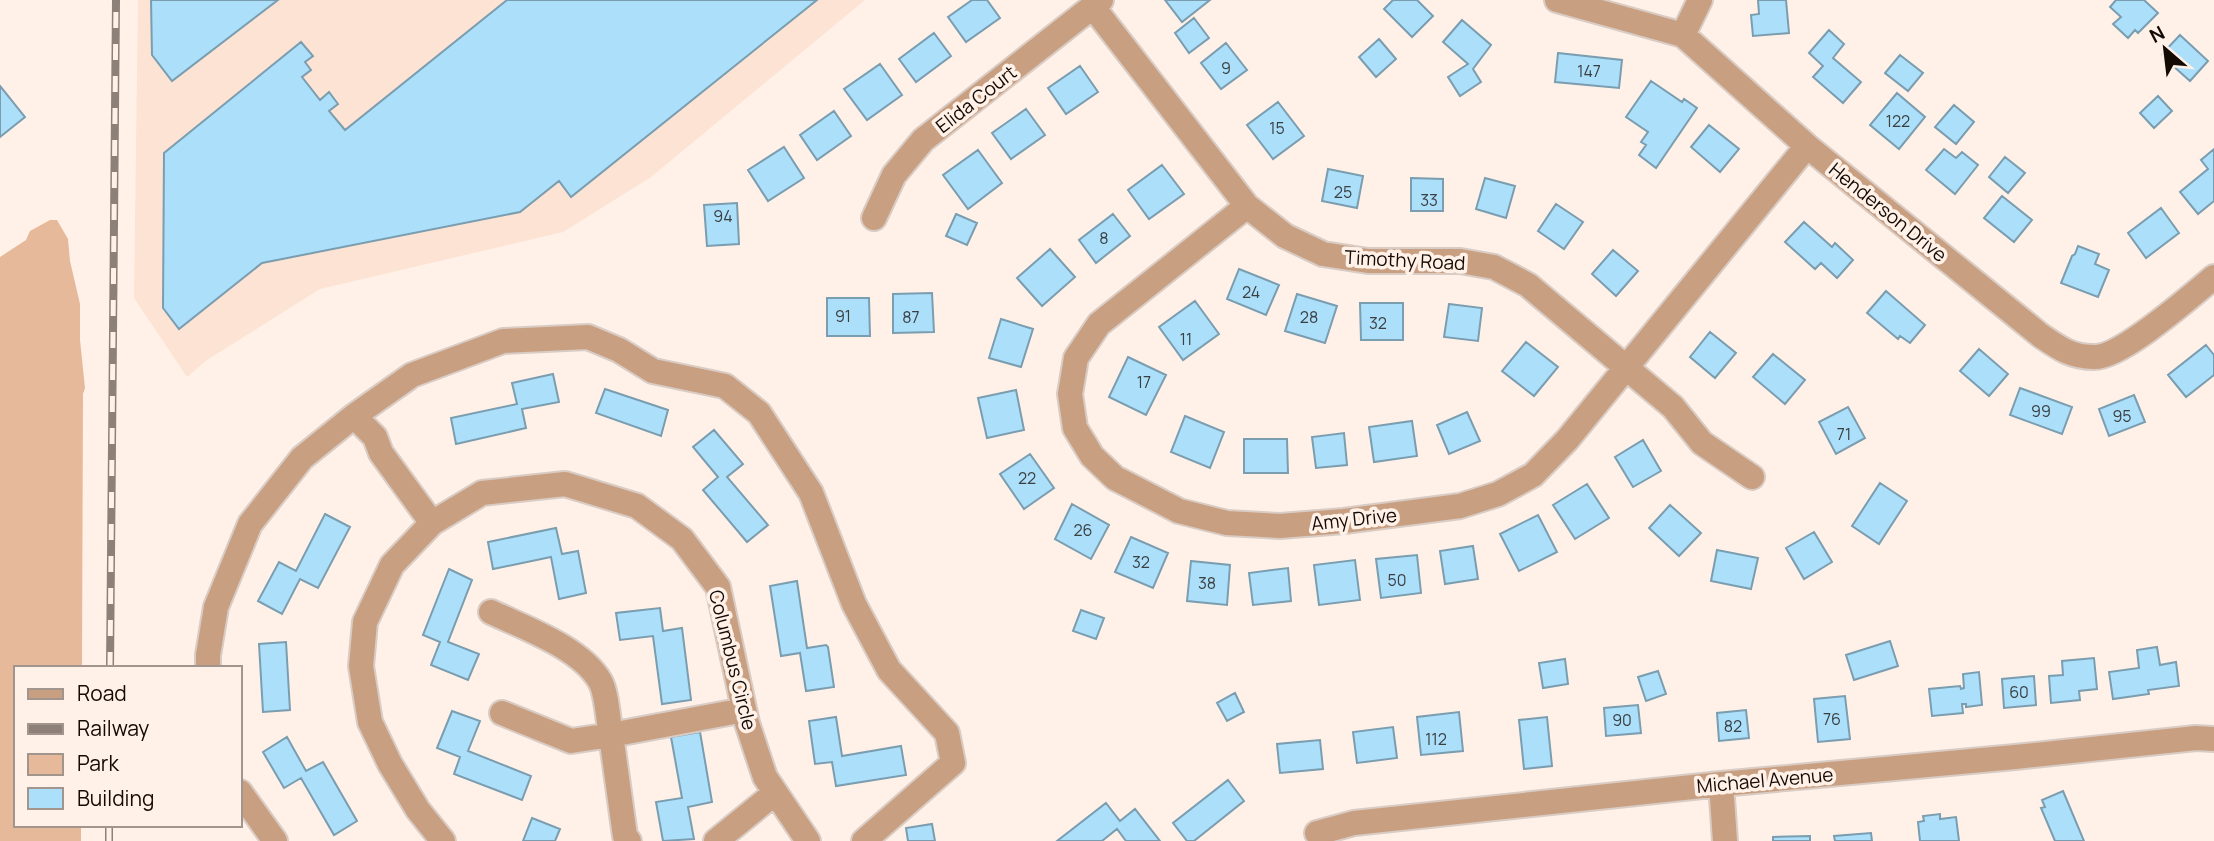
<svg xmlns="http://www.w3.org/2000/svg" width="2214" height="841" font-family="Manrope,sans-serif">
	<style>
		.built { fill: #fce3d3 }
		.green { fill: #e6b99a }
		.building { fill: #acdffa; stroke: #7a9db0; stroke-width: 2 }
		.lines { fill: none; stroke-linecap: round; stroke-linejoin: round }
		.minor-casing { stroke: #d9ccc4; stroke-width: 28 }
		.minor { stroke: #c99f82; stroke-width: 24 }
		.rail-casing { stroke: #8c8078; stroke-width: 8 }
		.rail { stroke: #fff1e8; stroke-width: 5; stroke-dasharray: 16; stroke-linecap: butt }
		.labels { text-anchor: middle; stroke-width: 7; stroke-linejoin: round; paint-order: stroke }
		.number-label { font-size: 16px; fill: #3a3f42 }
		.street-label { font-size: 19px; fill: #140a04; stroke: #fff1e8 }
	</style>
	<rect width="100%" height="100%" fill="#fff1e8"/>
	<!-- built -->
	<path class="built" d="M138,0h727l-214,177 -88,55 -243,57 -113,71 -20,17 -53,-79z"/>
	<!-- green -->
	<path class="green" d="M50,220h7l11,19 2,22 10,43v36l5,48 -2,6 -1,274h-66v157h65v16h-81v-584l26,-17 4,-9z"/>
	<!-- building -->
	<path class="building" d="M151,0h127l-106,81 -20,-26z
		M507,0h310l-246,197 -12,-16 -39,31 -258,51 -83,66 -16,-21 1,-155 137,-111 12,14 -8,6 6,8 -9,7 18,23 9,-8 9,12 -9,7 16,19z
		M972,0h15l13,18 -34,24 -18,-25z
		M1165,0h45l-28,22z
		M1393,0h24l16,16 -21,21 -28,-28z
		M1758,0h28l3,33 -36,3 -2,-21 8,-1z
		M2116,0h28l14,13 -20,20 -3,-3 -7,8 -15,-14 8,-7 -11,-10z
		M1194,18l15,20 -20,15 -14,-20z
		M1462,20l29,25 -18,24 8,13 -21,14 -12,-19 20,-13 -25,-22z
		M1829,30l15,14 -11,14 28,24 -18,21 -30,-26 10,-11 -14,-13z
		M934,33l17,23 -35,26 -17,-23z
		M2180,35l28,26 -18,20 -27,-24 -1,-3z
		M1379,39l17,20 -20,18 -17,-20z
		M1226,43l21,27 -26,19 -20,-26z
		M1558,53l64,7 -3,28 -64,-6z
		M1900,55l23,18 -15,18 -23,-18z
		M880,64l22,31 -35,25 -23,-31z
		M1080,66l18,26 -32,22 -18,-26z
		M1651,81l31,21 2,-3 13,9 -41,60 -17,-13 7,-10 -5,-3 7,-10 -22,-15z
		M0,86l25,31 -25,20z
		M1897,93l28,24 -26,32 -29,-24z
		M2158,96l14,15 -18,17 -14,-15z
		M1278,102l26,34 -31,23 -26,-34z
		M1954,105l20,17 -18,22 -21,-17z
		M1026,109l19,26 -34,24 -19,-26z
		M834,111l17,25 -34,24 -17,-25z
		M1709,125l30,24 -19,23 -29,-25z
		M784,147l20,31 -36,23 -20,-31z
		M1944,149l12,9 6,-6 16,13 -23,29 -29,-24z
		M2214,149v52l-16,13 -18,-22 28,-23 -7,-9z
		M978,150l24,33 -34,26 -25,-34z
		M2005,157l20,16 -17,20 -19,-16z
		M1162,165l22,29 -35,25 -21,-29z
		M1328,169l35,7 -6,32 -35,-7z
		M1411,178l32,1v32h-32z
		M1485,178l30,8 -9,32 -30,-9z
		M2002,196l30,24 -18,22 -30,-24z
		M737,203l2,41 -32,2 -3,-41z
		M1556,204l27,18 -19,27 -26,-18z
		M2161,208l18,25 -33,25 -18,-25z
		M956,214l21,9 -10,22 -21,-9z
		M1113,214l17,22 -34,27 -17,-23z
		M1804,222l28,25 3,-4 18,17 -16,18 -16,-15 -6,6 -30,-27z
		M2078,246l21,8 -4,10 14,6 -11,27 -37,-14 11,-27 3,-2z
		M1050,249l25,28 -33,29 -25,-28z
		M1613,250l25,21 -22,25 -24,-22z
		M1239,269l40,16 -13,30 -39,-16z
		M1886,291l39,34 -15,18 -10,-7 -2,3 -31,-26z
		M932,293l2,39 -41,1v-39z
		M1297,294l40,12 -12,37 -40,-12z
		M827,298h42l1,38h-43z
		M1195,301l24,33 -36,26 -24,-33z
		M1360,303h43v37h-42z
		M1449,304l33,4 -4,33 -34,-4z
		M1001,319l32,10 -12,38 -32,-9z
		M1710,332l26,21 -21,25 -25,-21z
		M1526,342l32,25 -24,29 -32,-25z
		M2206,345l8,10v20l-28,22 -18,-22z
		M1979,349l29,25 -19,22 -29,-25z
		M1773,354l32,26 -20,24 -32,-27z
		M1128,357l38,18 -20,40 -37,-18z
		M553,374l6,28 -37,7 4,19 -70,16 -5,-26 66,-14 -5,-21z
		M2020,388l52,19 -10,27 -52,-19z
		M605,389l63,21 -7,26 -65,-23z
		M1016,390l8,40 -37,8 -9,-40z
		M2134,395l11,27 -36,14 -10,-27z
		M1848,407l17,31 -29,16 -17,-32z
		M1467,412l13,29 -31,13 -12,-29z
		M1185,416l39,16 -14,36 -39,-16z
		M1412,421l5,35 -43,6 -5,-35z
		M714,430l29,34 -16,13 41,48 -21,17 -44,-52 15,-13 -25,-30z
		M1344,433l3,32 -31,3 -4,-31z
		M1244,439h43l1,34h-44z
		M1643,440l18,31 -28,16 -18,-30z
		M1030,454l24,34 -30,21 -24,-35z
		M1880,483l27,18 -28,43 -27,-18z
		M1587,484l22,34 -34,21 -22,-34z
		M1072,504l37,21 -18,34 -36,-20z
		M1670,505l31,28 -22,23 -30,-28z
		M325,514l25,13 -32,61 -18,-9 -18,35 -24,-13 21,-39 17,9z
		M1538,515l19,37 -38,19 -19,-37z
		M556,528l6,26 16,-3 8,42 -27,6 -8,-42 -58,12 -5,-27z
		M1814,532l18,30 -28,17 -18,-31z
		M1131,537l37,16 -15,35 -38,-16z
		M1473,546l5,33 -33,5 -5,-33z
		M1717,550l41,8 -7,31 -40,-8z
		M1417,555l4,38 -40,5 -5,-39z
		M1355,560l5,40 -41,5 -5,-40z
		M1191,561l39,4 -3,40 -40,-4z
		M1288,568l3,33 -38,4 -4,-32z
		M449,569l23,11 -24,62 31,12 -11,26 -37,-15 9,-23 -17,-7z
		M797,581l10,67 19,-3 2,2 6,40 -28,4 -6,-38 -19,3 -11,-70z
		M660,608l3,23 19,-3 9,72 -29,4 -9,-68 -33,4 -4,-27z
		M1081,610l23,8 -8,21 -23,-8z
		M1890,641l8,25 -44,14 -8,-25z
		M286,642l4,68 -27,2 -4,-68z
		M2157,647l3,18 16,-3 3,24 -31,4 1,4 -36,5 -4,-27 30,-4 -2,-18z
		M2094,658l3,31 -18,2 1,9 -29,3 -2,-27 14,-1 -1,-14z
		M1565,659l3,25 -25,4 -4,-25z
		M1658,671l8,23 -20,7 -8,-24z
		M1979,672l3,33 -16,2v-3h-4l1,9 -31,3 -3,-27 31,-3 1,3 3,-1 -1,-14z
		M2034,676l2,29 -32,3 -2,-29z
		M1235,693l9,19 -17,9 -10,-18z
		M1845,696l5,43 -32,3 -4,-43z
		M1638,705l3,28 -35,3 -2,-28z
		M1746,710l3,28 -30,3 -2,-28z
		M452,711l28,10 -12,30 63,25 -9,24 -68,-26 6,-17 -23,-9z
		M1459,712l4,39 -42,4 -4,-38z
		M836,717l6,39 59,-10 5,29 -70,11 -4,-24 -17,2 -6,-43z
		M1547,717l5,49 -28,3 -5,-49z
		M1393,727l4,31 -40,5 -4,-31z
		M700,732l12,70 -24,5 6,32 -31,2 -7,-39 26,-4 -11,-61z
		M287,737l19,34 17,-9 34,59 -23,14 -33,-57 -17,10 -21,-36z
		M1320,740l3,29 -43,4 -3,-29z
		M1228,780l16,21 -50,40h-7l-14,-18z
		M2063,791l21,50h-29l-14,-33 4,-1 -3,-7z
		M1106,803l14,18 15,-12 25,32h-34l-9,-12 -15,12h-45z
		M1940,814v5l16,-2 3,24h-39l-2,-19 6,-1 -1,-5z
		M532,818l28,11 -5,12h-32z
		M932,824l3,17h-27l-2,-13z
		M1871,833l1,8h-37l-1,-5z
		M1810,836v5h-37v-4z"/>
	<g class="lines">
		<defs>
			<path id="minor" d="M1557,0l126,35 124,111 233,189c19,13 31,22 54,22 27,1 97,-61 120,-80
				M1093,7l154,199 38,30 38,18 45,7h92l34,6 34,18 145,122 29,36 50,34
				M1683,35l17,-35
				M1247,206l-148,118 -23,34 -6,36 5,34 17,28 23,22 64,33 48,12 53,3 64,-5 116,-15 38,-12 35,-19 34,-35 240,-294
				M874,218l20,-43 29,-35 178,-140
				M354,416l21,21 6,16 51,70
				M491,612c34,16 90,36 109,69 7,12 8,40 11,54l-40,6 -69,-28
				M208,668v-13l8,-48 34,-83 52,-66 52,-42 58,-41 91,-34 85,-4 31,13 34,21 72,15 34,27 52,80 43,111 35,66 58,63 6,30 -89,78
				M1721,784l4,57
				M240,792l35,49
				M1317,833l37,-10 367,-39 294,-27 181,-19 18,1
				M443,841l-25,-31 -28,-46 -20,-42 -9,-56 4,-44 27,-57 40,-42 50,-30 83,-9 72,22 45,33 36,48 29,136 18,54 43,64
				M629,841l-4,-5 -14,-101 133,-25
				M716,841l59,-48"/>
		</defs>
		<!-- minor casing -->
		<use href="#minor" class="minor-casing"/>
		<!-- minor -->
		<use href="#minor" class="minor"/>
		<defs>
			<path id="rail" d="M110,668l6,-668
				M109,841v-16"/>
		</defs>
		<!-- rail casing -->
		<use href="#rail" class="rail-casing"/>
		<!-- rail -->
		<use href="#rail" class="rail"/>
	</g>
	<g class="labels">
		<!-- number labels -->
		<g class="number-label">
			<text x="1226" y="74">9</text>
			<text x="1589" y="77">147</text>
			<text x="1898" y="127">122</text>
			<text x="1277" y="134">15</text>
			<text x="1343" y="198">25</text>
			<text x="1429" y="206">33</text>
			<text x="723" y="222">94</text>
			<text x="1104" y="244">8</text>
			<text x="1251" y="298">24</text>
			<text x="843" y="322">91</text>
			<text x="911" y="323">87</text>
			<text x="1309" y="323">28</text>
			<text x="1378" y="329">32</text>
			<text x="1186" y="345">11</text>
			<text x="1144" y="388">17</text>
			<text x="2041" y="417">99</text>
			<text x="2122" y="422">95</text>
			<text x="1844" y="440">71</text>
			<text x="1027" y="484">22</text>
			<text x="1083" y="536">26</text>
			<text x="1141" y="568">32</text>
			<text x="1397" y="586">50</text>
			<text x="1207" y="589">38</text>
			<text x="2019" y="698">60</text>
			<text x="1832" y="725">76</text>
			<text x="1622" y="726">90</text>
			<text x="1733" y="732">82</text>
			<text x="1436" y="745">112</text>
		</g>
		<!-- street labels -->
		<g class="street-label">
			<text transform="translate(976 99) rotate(-38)" y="7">Elida Court</text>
			<text transform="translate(1888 212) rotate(39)" y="7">Henderson Drive</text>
			<text transform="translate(1405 260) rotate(3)" y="7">Timothy Road</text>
			<text transform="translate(1354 519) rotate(-6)" y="7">Amy Drive</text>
			<text transform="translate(733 660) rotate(76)" y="7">Columbus Circle</text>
			<text transform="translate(1765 780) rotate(-5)" y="7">Michael Avenue</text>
		</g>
	</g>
	<!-- legend -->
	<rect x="14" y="666" width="228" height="161" fill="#fff1e8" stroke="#a1958d" stroke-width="2"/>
	<rect x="28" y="689" width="35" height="10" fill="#c99f82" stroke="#a1958d" stroke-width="2"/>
	<text x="77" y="701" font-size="21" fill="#140a04">Road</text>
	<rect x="28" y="724" width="35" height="10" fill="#8c8078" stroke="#a1958d" stroke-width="2"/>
	<text x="77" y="736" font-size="21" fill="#140a04">Railway</text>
	<rect x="28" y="754" width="35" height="21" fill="#e6b99a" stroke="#a1958d" stroke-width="2"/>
	<text x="77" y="771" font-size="21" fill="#140a04">Park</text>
	<rect x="28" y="788" width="35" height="21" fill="#acdffa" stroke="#a1958d" stroke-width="2"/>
	<text x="77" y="806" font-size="21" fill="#140a04">Building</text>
	<!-- north arrow -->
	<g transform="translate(2165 49) rotate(332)" stroke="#fff1e8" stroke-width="5" paint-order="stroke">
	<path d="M0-5L12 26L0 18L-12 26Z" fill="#140a04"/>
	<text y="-10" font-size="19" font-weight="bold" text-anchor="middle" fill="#140a04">N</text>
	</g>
</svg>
